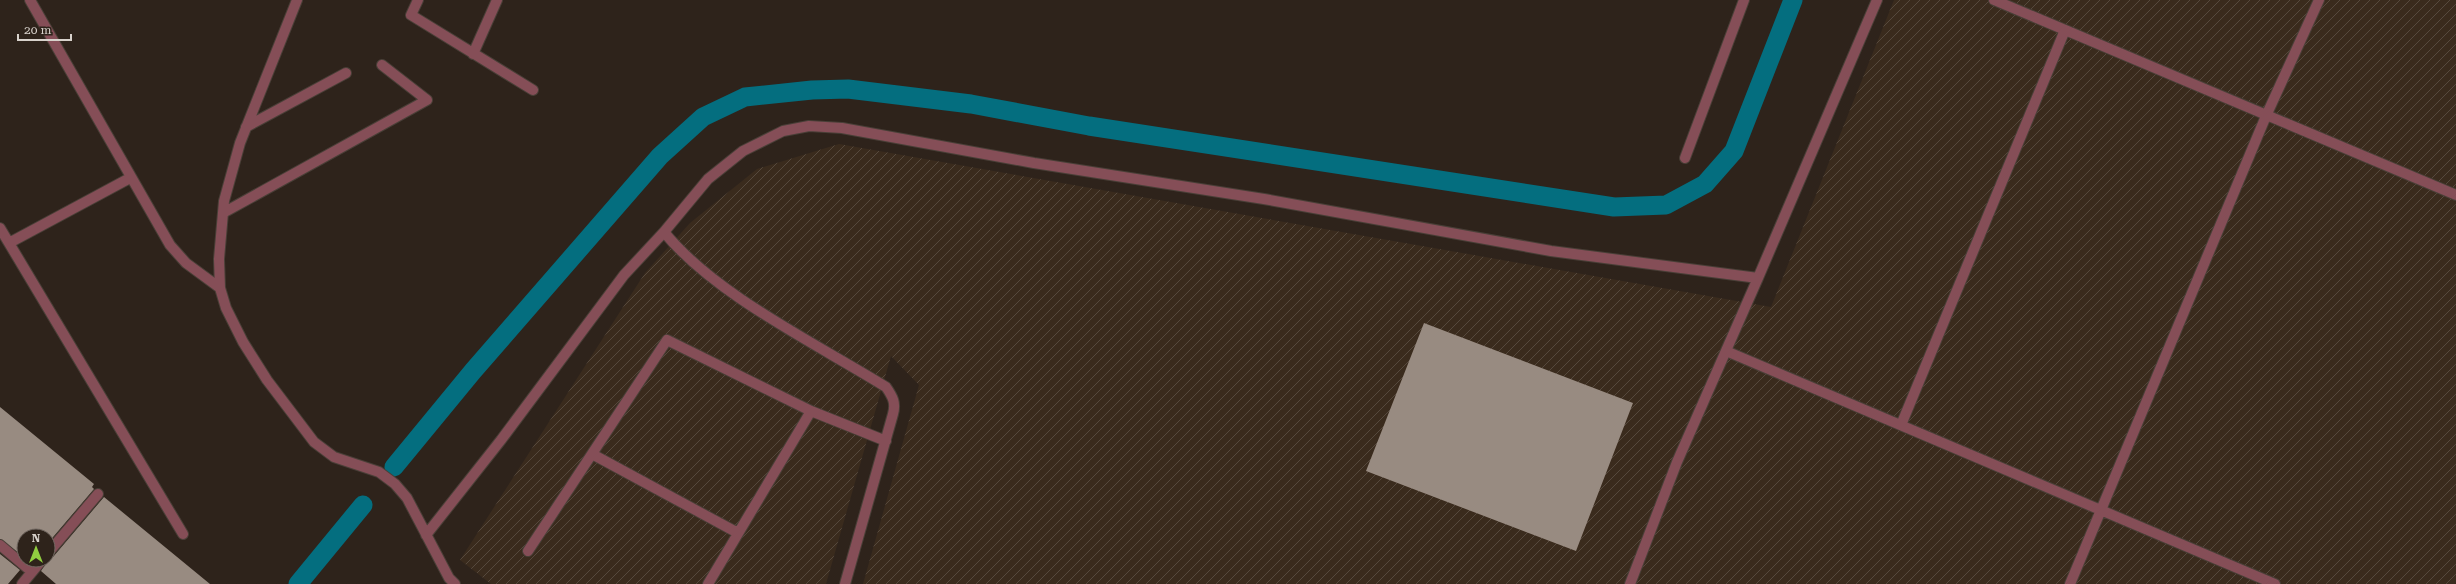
<svg xmlns="http://www.w3.org/2000/svg" width="2456" height="584" font-family="'Roboto Serif',serif">
	<style>
		.industrial { fill: url(#industrial-furrows) }
		.lines { fill: none; stroke-linecap: round; stroke-linejoin: round }
		.canal { stroke: #046e7f; stroke-width: 19 }
		.building { fill: #988b81 }
		.minor-casing { stroke: #493f37; stroke-width: 12 }
		.minor { stroke: #854e57; stroke-width: 10 }
	</style>
	<defs>
		<pattern id="industrial-furrows" width="10" height="10" patternUnits="userSpaceOnUse"><rect width="10" height="10" fill="#3a2b1d"/><path d="M-1 1l2-2M0 10L10 0M9 11l2-2" fill="none" stroke="#56493d"/></pattern>
	</defs>
	<rect width="100%" height="100%" fill="#2e231b"/>
	<!-- industrial -->
	<path class="industrial" d="M1894,0h562v584h-1593l56,-199 -28,-29 -65,228h-335l-31,-24 185,-287 45,-50 67,-54 82,-25 932,163z"/>
	<g class="lines">
		<!-- canal -->
		<path class="canal" d="M394,467l79,-96 187,-215 43,-39 42,-20 67,-7 36,-1 123,15 118,22 525,81 52,-2 39,-21 29,-33 59,-151
			M298,584l65,-79"/>
	</g>
	<!-- building -->
	<path class="building" d="M1424,323l209,80 -57,148 -210,-80z
		M0,407l94,77 -2,3 2,2 -46,54v-7h-24v21l-24,-18z
		M104,497l106,87h-154l-15,-13 7,-12 5,-2z
		M0,554l20,16 -12,14h-8z"/>
	<g class="lines">
		<defs>
			<path id="minor" d="M30,0l140,245 16,18 34,25
				M297,0l-57,143 -16,58 -5,58 1,29 6,20 17,34 24,38 47,62 20,15 45,15 16,12 12,14 42,80 6,6
				M418,0l-7,15 122,75
				M1994,0l462,195
				M473,54l24,-54
				M246,127l100,-54
				M1685,158l59,-158
				M223,213l204,-113 -45,-35
				M0,228l183,306
				M9,243l121,-65
				M1726,351l549,233
				M1901,425l164,-395
				M592,454l146,79
				M426,535l75,-95 123,-165 40,-43
				M0,545l32,27
				M528,551l139,-211 144,71 75,30
				M48,553l50,-59
				M22,584l20,-24
				M708,584l103,-173
				M845,584l48,-170c3,-11 0,-17 -7,-27 -69,-43 -171,-92 -222,-155l44,-53 35,-28 40,-20 26,-5 33,2 192,35 230,36 287,52 207,27 119,-278
				M1630,584l47,-122 81,-184
				M2070,584l196,-468 53,-116"/>
		</defs>
		<!-- minor casing -->
		<use href="#minor" class="minor-casing"/>
		<!-- minor -->
		<use href="#minor" class="minor"/>
	</g>
	<!-- north arrow -->
	<g transform="translate(36 548)"><circle r="19" fill="#2e231b" stroke="#726962"/>
	<path d="M0-3L7 15L0 10L-7 15Z" fill="#91cd40"/>
	<text y="-6" font-size="11" font-weight="bold" text-anchor="middle" fill="#d8d2cc">N</text>
	</g>
	<!-- scale -->
	<path d="M18 34v6h53v-6" fill="none" stroke="#d8d2cc" stroke-width="2"/>
	<text x="24" y="34" font-size="12" fill="#d8d2cc" stroke="#2e231b" stroke-width="3" paint-order="stroke">20 m</text>
</svg>
